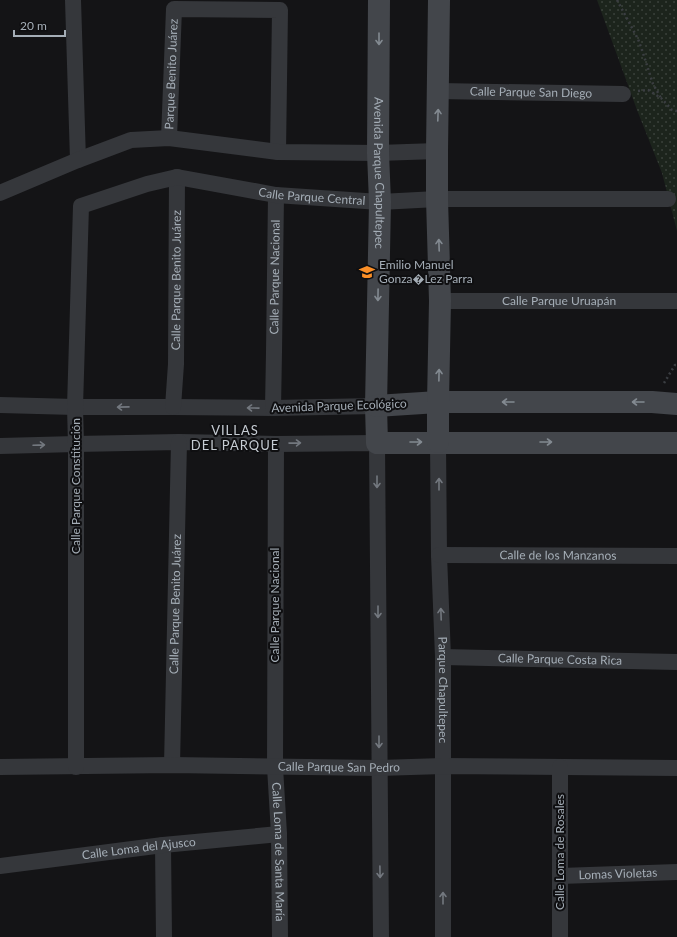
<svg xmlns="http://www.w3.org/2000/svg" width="677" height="937" font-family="Lato,sans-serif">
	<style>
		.grass { fill: url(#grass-dots) }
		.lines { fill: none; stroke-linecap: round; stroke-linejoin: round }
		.path { stroke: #3b3e42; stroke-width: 2.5; stroke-dasharray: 2 3; stroke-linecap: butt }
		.street { stroke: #35373b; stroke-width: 16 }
		.secondary { stroke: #43464b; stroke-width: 22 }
		.oneway { stroke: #838a91 }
		.oneway2 { stroke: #73787f }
		.labels { text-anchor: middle; stroke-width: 4; stroke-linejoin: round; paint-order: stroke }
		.street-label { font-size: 12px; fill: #a5aeb7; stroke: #0f0f11 }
		.poi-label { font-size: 12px; fill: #a5aeb7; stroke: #0f0f11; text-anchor: start }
		.neighbourhood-label { font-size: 13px; letter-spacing: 1px; fill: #c6ccd3; stroke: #0f0f11 }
	</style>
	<defs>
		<pattern id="grass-dots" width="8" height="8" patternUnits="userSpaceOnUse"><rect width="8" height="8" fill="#1c241c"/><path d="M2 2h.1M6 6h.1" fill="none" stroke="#3a413b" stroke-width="1.8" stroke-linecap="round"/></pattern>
	</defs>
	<rect width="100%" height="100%" fill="#141416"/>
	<!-- grass -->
	<path class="grass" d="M597,0h80v231l-15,-58 -25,-63z"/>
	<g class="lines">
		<!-- path -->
		<path class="path" d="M617,0l21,39 4,11 11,34 8,14
			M638,91l10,-1 13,8 11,12 5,1
			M664,383l11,-18h2"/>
		<!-- street -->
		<g class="street">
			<path d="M73,0l5,160"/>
			<path id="s1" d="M439,91l184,3"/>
			<path id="s2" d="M169,138l5,-129 106,1 -2,142"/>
			<path d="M0,193l78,-33 53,-20 38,-2 109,14 100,1 59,-2"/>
			<path id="s3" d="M440,301h237"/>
			<path d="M0,405l75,2h98l100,1 103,-2"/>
			<path id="s4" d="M173,407l3,-43 1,-187"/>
			<path id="s5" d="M273,408l1,-56 2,-157"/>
			<path id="s6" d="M438,442l1,113 4,102v280"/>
			<path id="s7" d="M276,444l-1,323 4,67 1,103"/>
			<path d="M0,446l76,-2 103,-2 97,2 101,-1 4,494"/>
			<path id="s8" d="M439,555l238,1"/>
			<path id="s9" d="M443,657l234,5"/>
			<path id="s10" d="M172,765l7,-323"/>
			<path id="s11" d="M0,767l172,-2 207,3 64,-2 234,2"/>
			<path id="s12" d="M76,767v-323l-1,-37 6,-201 66,-22 30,-7 99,18 104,7 57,-3h231"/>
			<path d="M163,845l1,92"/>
			<path id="s13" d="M0,866l163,-21 116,-11"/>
			<path id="s14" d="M560,876l117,-4"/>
			<path d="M560,937v-170"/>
		</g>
		<!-- secondary -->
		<g class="secondary">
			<path id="s15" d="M379,0l-1,153 2,49 -4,204 1,37h300"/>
			<path d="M376,406l62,-4h214l25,2"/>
			<path d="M438,442v-40l2,-101 -3,-102v-48l2,-151"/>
		</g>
	</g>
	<!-- one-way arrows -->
	<defs><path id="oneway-shaft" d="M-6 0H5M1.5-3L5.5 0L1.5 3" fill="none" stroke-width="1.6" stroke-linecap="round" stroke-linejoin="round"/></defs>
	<g class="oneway">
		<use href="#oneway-shaft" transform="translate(379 39) rotate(90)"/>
		<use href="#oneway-shaft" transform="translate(438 115) rotate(-88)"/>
		<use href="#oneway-shaft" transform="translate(439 245) rotate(-92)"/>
		<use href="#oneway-shaft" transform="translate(378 295) rotate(91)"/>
		<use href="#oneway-shaft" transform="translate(439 375) rotate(-89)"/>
		<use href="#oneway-shaft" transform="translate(508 402) rotate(180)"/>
		<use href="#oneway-shaft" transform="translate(638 402) rotate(180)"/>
		<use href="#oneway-shaft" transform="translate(416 442)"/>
		<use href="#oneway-shaft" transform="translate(546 442)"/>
	</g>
	<g class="oneway2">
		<use href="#oneway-shaft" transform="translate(123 407) rotate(179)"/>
		<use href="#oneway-shaft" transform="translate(253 408) rotate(-179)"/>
		<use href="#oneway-shaft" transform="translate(295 443) rotate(-1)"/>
		<use href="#oneway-shaft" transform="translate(39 445) rotate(-2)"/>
		<use href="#oneway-shaft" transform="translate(377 482) rotate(90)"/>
		<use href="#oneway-shaft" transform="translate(439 484) rotate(-90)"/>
		<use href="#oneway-shaft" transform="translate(378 612) rotate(90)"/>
		<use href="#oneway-shaft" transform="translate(441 614) rotate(-92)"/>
		<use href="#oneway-shaft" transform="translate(379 742) rotate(90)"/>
		<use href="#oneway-shaft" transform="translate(380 872) rotate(89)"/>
		<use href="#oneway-shaft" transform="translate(443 898) rotate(-90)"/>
	</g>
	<!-- icons -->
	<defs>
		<symbol id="school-bare" viewBox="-9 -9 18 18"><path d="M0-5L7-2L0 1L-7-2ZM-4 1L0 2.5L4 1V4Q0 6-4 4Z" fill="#fb8f27" stroke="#0f0f11" stroke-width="2.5" paint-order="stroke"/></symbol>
	</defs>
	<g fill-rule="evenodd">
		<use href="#school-bare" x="356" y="261" width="22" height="22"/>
	</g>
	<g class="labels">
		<!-- street labels -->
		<g class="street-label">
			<text dy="4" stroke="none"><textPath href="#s2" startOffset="64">Parque Benito Juárez</textPath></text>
			<text dy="4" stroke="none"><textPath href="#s1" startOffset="92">Calle Parque San Diego</textPath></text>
			<text dy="4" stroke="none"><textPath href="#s15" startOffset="173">Avenida Parque Chapultepec</textPath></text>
			<text dy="4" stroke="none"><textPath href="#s12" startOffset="798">Calle Parque Central</textPath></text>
			<text dy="4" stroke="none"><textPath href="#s5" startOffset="131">Calle Parque Nacional</textPath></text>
			<text dy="4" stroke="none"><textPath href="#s4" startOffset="127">Calle Parque Benito Juárez</textPath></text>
			<text dy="4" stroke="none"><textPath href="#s3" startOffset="119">Calle Parque Uruapán</textPath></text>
			<text transform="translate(339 406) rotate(-2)" y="4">Avenida Parque Ecológico</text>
			<text transform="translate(76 486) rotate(-90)" y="4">Calle Parque Constitución</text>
			<text dy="4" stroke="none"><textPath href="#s8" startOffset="119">Calle de los Manzanos</textPath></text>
			<text dy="4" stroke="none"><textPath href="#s10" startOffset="161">Calle Parque Benito Juárez</textPath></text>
			<text transform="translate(275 605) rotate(-90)" y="4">Calle Parque Nacional</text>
			<text dy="4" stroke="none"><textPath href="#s9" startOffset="117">Calle Parque Costa Rica</textPath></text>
			<text dy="4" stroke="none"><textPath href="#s6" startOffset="248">Parque Chapultepec</textPath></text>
			<text dy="4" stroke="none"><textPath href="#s11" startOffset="339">Calle Parque San Pedro</textPath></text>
			<text dy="4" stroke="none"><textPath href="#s13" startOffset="140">Calle Loma del Ajusco</textPath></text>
			<text dy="4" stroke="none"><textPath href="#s7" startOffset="408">Calle Loma de Santa María</textPath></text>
			<text transform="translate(560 852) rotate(-90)" y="4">Calle Loma de Rosales</text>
			<text dy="4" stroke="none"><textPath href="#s14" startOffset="58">Lomas Violetas</textPath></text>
		</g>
		<!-- poi labels -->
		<g class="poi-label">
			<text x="379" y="269">Emilio Manuel<tspan x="379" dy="14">Gonza�Lez Parra</tspan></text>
		</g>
		<!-- neighbourhood labels -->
		<g class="neighbourhood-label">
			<text x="235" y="435">VILLAS<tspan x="235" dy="15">DEL PARQUE</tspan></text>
		</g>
	</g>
	<!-- scale -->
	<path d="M14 30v6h51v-6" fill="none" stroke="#a5aeb7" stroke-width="2"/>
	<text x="20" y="30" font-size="12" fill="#a5aeb7" stroke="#0f0f11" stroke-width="3" paint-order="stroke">20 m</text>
</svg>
